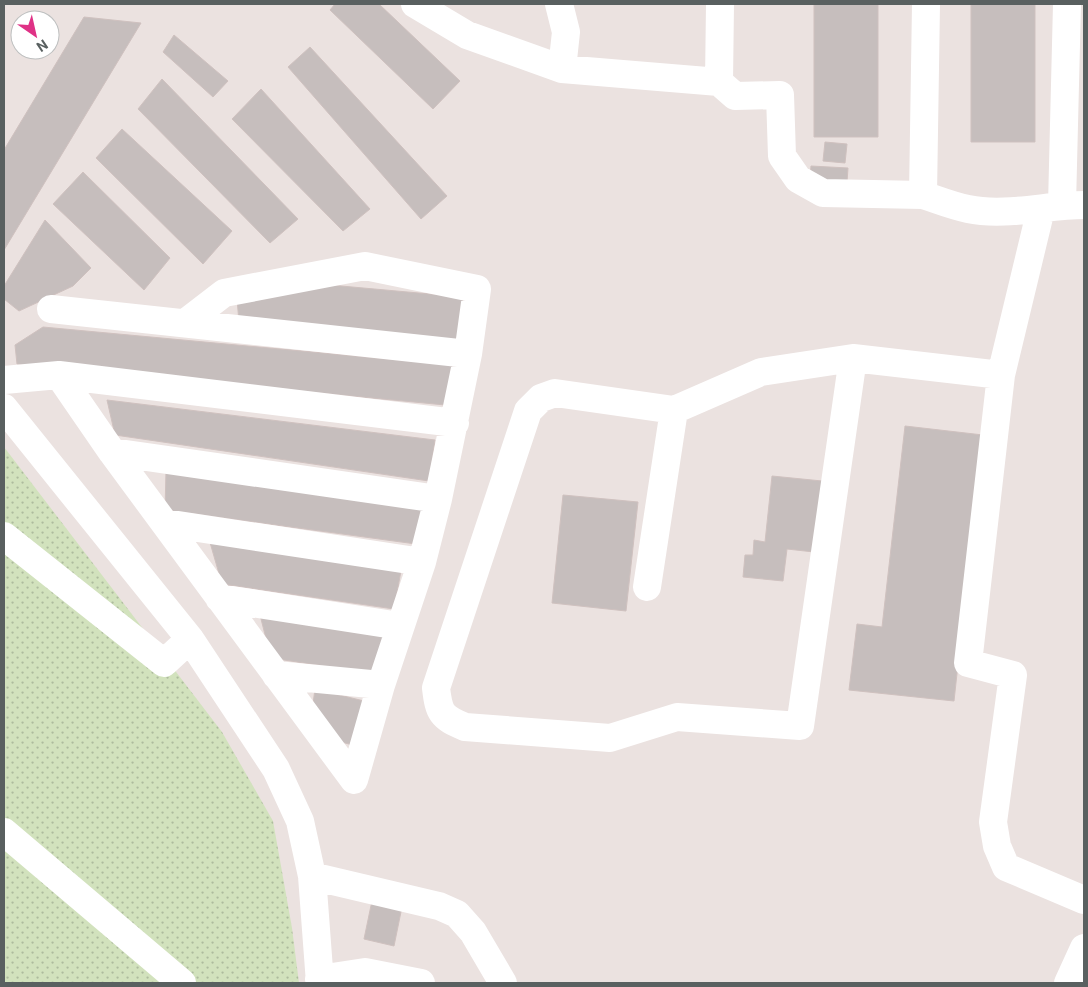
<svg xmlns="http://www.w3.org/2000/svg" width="1088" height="987" font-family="Roboto,sans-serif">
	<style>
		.park { fill: url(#park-dots) }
		.building { fill: #c6bebd; stroke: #cfc1bf }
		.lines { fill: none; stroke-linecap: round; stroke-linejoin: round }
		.minor { stroke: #fff; stroke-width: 28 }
	</style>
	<defs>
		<pattern id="park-dots" width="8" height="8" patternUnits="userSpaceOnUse" patternTransform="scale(1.25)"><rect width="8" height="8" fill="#d2e2bd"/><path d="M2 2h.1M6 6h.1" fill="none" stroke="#adbb9d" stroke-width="1.8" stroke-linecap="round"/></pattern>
	</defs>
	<rect width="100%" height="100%" fill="#ebe2e0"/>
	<!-- park -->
	<path class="park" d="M4,447l218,285 51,89 19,107 7,55h-295z"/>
	<!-- building -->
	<path class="building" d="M335,4h44l81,77 -27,28 -103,-99z
		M814,4h64v133h-64z
		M971,4h64v138h-64z
		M84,17l57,6 -137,227v-100z
		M174,35l54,46 -15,16 -50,-45z
		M310,47l137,149 -26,23 -133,-152z
		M162,79l136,140 -28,24 -132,-134z
		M261,89l109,120 -27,22 -111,-112z
		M122,129l110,102 -29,33 -107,-106z
		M825,142l22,2 -2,19 -22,-2z
		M811,166l37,2 -1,14 -37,-3z
		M83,172l87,86 -26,32 -91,-86z
		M45,220l46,48 -18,18 -54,25 -15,-12v-13z
		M330,285l133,12 -5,46 -219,-21 -2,-23z
		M43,327l409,38 -7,40 -428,-41 -2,-19z
		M107,400l328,40 -6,41 -314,-46z
		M905,426l78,9 -29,266 -105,-11 8,-66 25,3z
		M166,471l258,36 -8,37 -251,-34z
		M772,476l50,5 -8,71 -27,-3 -4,32 -40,-4 2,-22h8l1,-15 11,2z
		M563,495l75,7 -12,109 -74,-8z
		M209,539l192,32 -7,38 -172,-25z
		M260,615l124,22 -8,37 -105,-16z
		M315,689l49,12 -7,45 -20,-5 -25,-30z
		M373,896l30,6 -9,44 -30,-7z"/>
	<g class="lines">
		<!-- minor -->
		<path class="minor" d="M415,4l52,31 95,34 157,13 16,14 45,-1 2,61 16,23 25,14 100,2 3,-191
			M559,4l7,28 -4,37
			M719,82l1,-78
			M923,195c15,5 30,11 45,14 37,8 79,-4 116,-4
			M1062,205l5,-201
			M51,309l417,45
			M853,358l-53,368 -123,-9 -67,21 -145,-11c-24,-10 -26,-14 -29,-39l92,-277 13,-13 14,-5 119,17 87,-38 92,-14 148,17 40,-166
			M59,375l53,77 242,328 27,-95 41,-123 16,-63 30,-145 9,-65 -112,-23 -141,27 -39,30
			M1001,375l-33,288 45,12 -20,147 4,24 9,21 78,33
			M4,380l55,-5 396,48
			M4,408l186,231 86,130 24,52 12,55 8,107
			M112,452l326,47
			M165,523l257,39
			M4,536l160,127 26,-24
			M647,587l27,-177
			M219,598l181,28
			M276,675l105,10
			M4,832l178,151
			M312,876l127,30 18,8 16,18 30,51
			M319,979l46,-7 56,11
			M1068,983l16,-35"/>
	</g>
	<!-- border -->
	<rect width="1088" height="987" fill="none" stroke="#596060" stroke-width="10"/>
	<!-- north arrow -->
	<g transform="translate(35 35) rotate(146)"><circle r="24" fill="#ffffff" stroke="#bdbfbf"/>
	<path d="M0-4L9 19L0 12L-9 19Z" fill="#df3286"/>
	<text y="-8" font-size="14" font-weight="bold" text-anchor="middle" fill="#596060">N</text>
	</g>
</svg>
